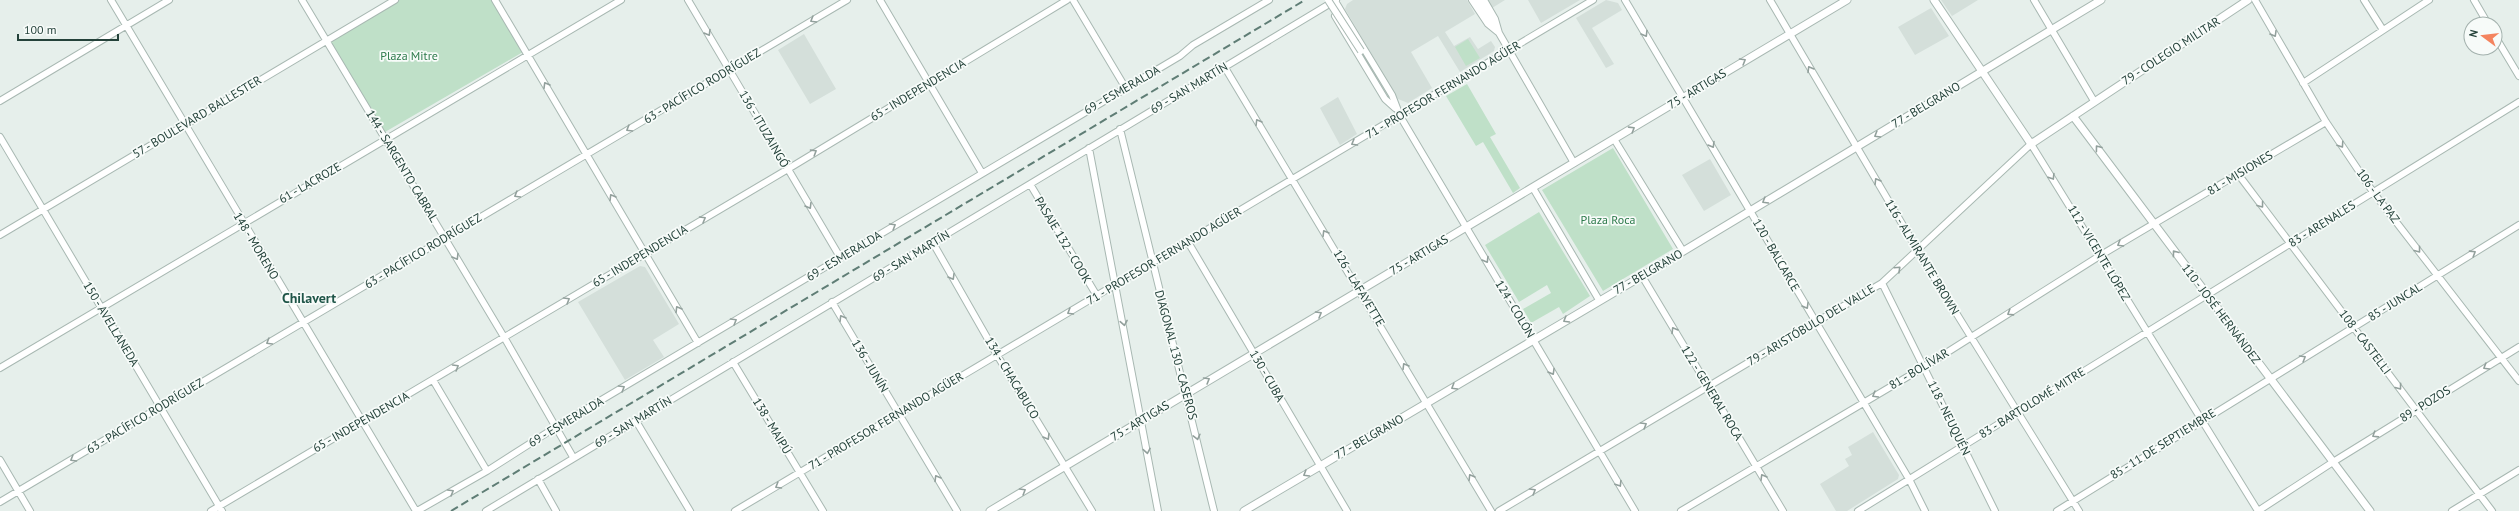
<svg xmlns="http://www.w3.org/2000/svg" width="2519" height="511" font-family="'PT Sans',sans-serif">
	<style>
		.built { fill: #d4dfda }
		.green { fill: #bfe0c8 }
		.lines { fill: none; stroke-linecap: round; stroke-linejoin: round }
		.minor-casing { stroke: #a8b8b2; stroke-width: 8 }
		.tertiary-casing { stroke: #a8b8b2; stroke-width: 9 }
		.minor { stroke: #fff; stroke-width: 6 }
		.tertiary { stroke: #fff; stroke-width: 7 }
		.rail { stroke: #5f7d75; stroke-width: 2; stroke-dasharray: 8 4; stroke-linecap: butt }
		.minor-bridge-casing { stroke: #a8b8b2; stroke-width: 8; stroke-linecap: butt }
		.minor-bridge { stroke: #fff; stroke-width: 6 }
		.oneway { stroke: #92a09c }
		.labels { text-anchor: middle; stroke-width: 3.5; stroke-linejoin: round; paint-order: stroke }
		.street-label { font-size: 12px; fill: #24423a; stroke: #f7fbf9 }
		.park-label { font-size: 12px; fill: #2d7a4b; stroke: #f7fbf9 }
		.quarter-label { font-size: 14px; font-weight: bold; fill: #1f5548; stroke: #f7fbf9 }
	</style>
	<rect width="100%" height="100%" fill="#e6efeb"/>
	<!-- built -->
	<path class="built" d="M1353,0h114l8,14 -30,18 9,14 16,-9 8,12 13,-8 4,6 -1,4 -34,21 -22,-36 -27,16 21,36 -24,15 -10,-4 -53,-90 2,-5z
		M1487,0h18l-13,8z
		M1528,0h52l-39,23z
		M1606,0l12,3 4,7 -30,18 22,36 -8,4 -30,-50z
		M1941,0h37l-26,16z
		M1931,8l18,28 -34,19 -17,-28z
		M804,34l32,55 -26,15 -32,-54z
		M1338,97l19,37 -17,11 -20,-37z
		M1710,159l21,36 -27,16 -22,-36z
		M640,266l5,1 34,57 -26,16 11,17 -39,23 -47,-78z
		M1873,432l26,43 -1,4 -51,32h-11l-16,-27 29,-18 -4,-7 7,-4 -4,-8z"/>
	<!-- green -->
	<path class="green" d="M399,0h93l31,52 -138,80 -56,-92z
		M1468,39l12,19 -14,8 -11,-19z
		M1467,84l29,50 -6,3 30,51 -7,5 -30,-51 -7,4 -30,-50z
		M1613,148l60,101 -70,42 -61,-101z
		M1539,212l51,84 -27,18 -4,-7 -28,16 -8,-14 28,-16 -4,-8 -28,17 -34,-57z"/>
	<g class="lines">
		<defs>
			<path id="minor" d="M111,0l305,511
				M302,0l202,337 69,120
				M495,0l203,343
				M688,0l152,257
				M880,0l102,173
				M1073,0l52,87
				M1472,0l16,24 11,9
				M1478,0l17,27
				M1484,0l11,19 4,14 75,130
				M1625,0l284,479 16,32
				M1770,0l157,266 152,245
				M2034,0l60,101
				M2255,0l71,122 47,70 146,189
				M2364,0l19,30
				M2474,0l14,24
				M1335,1l57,94 8,21 235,395
				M1335,16l50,83 10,9
				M2495,36l24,40
				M1224,66l267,445
				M2303,83l126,-83
				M0,101l169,-101
				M1120,129l94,382
				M0,137l222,374
				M1614,139l69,112
				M1089,148l69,363
				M2238,174l254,337
				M1030,184l67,112
				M1533,188l66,112
				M0,235l395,-235
				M1188,242l159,269
				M933,243l64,112 95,156
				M1642,276l141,235
				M1882,283l113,228
				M832,302l125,209
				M733,362l90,149
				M0,368l621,-368
				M433,380l54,91
				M636,421l54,90
				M0,460l30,51
				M538,479l18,32
				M0,502l847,-502
				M211,511l577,-342 279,-169
				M417,511l70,-40 69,-44 624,-371 13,-11 76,-45
				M486,511l850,-511
				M735,511l858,-511
				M1499,511l383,-228 149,-139 227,367
				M1681,511l243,-144 177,-112 225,-133
				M1858,511l661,-409
				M2057,511l462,-286
				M2258,511l75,-49 186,-115
				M2452,511l67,-41"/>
			<path id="tertiary" d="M1934,0l97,144 217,-144
				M2073,116l297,395
				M990,511l857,-511
				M1244,511l398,-235 459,-276"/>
		</defs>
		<!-- minor casing -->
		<use href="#minor" class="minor-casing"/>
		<!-- tertiary casing -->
		<use href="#tertiary" class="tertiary-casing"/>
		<!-- minor -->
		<use href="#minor" class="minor"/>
		<!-- tertiary -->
		<use href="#tertiary" class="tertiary"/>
		<!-- rail -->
		<path class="rail" d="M451,511l854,-511"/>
		<defs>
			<path id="minor-bridge" d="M1328,0l33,51"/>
		</defs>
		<!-- minor-bridge casing -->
		<use href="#minor-bridge" class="minor-bridge-casing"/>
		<!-- minor-bridge -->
		<use href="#minor-bridge" class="minor-bridge"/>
	</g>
	<!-- one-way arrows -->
	<defs><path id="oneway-chevron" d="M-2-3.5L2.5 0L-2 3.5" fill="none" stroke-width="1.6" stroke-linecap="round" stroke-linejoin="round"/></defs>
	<g class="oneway">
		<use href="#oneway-chevron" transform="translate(813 20) rotate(149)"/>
		<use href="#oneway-chevron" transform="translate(708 33) rotate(59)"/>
		<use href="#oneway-chevron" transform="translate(1645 34) rotate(59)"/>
		<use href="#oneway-chevron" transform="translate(2274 34) rotate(60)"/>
		<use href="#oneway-chevron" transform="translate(1743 61) rotate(-31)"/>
		<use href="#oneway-chevron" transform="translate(1810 69) rotate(-121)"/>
		<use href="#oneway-chevron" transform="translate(546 85) rotate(-120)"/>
		<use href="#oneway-chevron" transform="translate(1258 122) rotate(-121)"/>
		<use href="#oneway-chevron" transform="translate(629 129) rotate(149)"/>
		<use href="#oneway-chevron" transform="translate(1632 129) rotate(-32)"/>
		<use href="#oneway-chevron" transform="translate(1877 135) rotate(149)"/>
		<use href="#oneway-chevron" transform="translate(1354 143) rotate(150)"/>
		<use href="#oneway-chevron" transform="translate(1712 145) rotate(59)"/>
		<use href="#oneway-chevron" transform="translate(2341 145) rotate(56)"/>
		<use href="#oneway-chevron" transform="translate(2098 148) rotate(-127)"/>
		<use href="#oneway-chevron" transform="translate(814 152) rotate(-32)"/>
		<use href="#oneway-chevron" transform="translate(2052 177) rotate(58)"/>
		<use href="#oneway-chevron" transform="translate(1877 181) rotate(-121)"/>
		<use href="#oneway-chevron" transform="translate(517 195) rotate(149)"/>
		<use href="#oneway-chevron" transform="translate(612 197) rotate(-121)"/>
		<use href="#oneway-chevron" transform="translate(1765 201) rotate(149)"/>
		<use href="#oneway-chevron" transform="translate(2261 205) rotate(53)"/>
		<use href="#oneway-chevron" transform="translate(809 206) rotate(59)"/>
		<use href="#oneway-chevron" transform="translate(703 219) rotate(-30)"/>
		<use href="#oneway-chevron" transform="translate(893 226) rotate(-31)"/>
		<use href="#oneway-chevron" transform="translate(1325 233) rotate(-121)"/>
		<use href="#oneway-chevron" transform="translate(2120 244) rotate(149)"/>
		<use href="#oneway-chevron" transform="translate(2418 250) rotate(52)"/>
		<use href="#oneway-chevron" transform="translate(2175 253) rotate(-127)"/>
		<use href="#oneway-chevron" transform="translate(2473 253) rotate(-32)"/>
		<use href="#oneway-chevron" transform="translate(456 257) rotate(59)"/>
		<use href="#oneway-chevron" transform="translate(1486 260) rotate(59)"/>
		<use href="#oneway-chevron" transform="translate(1898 269) rotate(-43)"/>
		<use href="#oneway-chevron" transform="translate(952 277) rotate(60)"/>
		<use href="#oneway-chevron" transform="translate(567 300) rotate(-31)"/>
		<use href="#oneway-chevron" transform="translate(1806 306) rotate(60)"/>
		<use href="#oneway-chevron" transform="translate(678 309) rotate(-121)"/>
		<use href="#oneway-chevron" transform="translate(1070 312) rotate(149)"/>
		<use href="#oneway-chevron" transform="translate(2010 313) rotate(148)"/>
		<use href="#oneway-chevron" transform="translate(1319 314) rotate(-30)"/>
		<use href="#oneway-chevron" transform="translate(842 318) rotate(-121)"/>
		<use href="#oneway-chevron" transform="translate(1566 320) rotate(149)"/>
		<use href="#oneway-chevron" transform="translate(734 321) rotate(-31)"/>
		<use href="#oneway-chevron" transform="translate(1124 323) rotate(80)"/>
		<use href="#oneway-chevron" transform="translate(1674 330) rotate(-121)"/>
		<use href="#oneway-chevron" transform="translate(269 342) rotate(149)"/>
		<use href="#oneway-chevron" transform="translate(2303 358) rotate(-31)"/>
		<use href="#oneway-chevron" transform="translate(1405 366) rotate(-121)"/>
		<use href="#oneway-chevron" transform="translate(456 367) rotate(-31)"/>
		<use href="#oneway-chevron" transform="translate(2486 367) rotate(149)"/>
		<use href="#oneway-chevron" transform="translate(1552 372) rotate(60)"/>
		<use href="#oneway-chevron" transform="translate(1207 380) rotate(-31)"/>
		<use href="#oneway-chevron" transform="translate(1454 387) rotate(149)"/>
		<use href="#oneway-chevron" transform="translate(2399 387) rotate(53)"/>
		<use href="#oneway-chevron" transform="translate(622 388) rotate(-31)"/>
		<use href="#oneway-chevron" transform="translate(1875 395) rotate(150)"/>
		<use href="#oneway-chevron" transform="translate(1644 425) rotate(-31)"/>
		<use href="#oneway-chevron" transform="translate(2375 435) rotate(148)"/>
		<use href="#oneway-chevron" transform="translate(1047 437) rotate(59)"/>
		<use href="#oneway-chevron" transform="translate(1197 437) rotate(76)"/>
		<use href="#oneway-chevron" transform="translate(1147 451) rotate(80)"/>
		<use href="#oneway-chevron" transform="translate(73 459) rotate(149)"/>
		<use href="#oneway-chevron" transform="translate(1306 474) rotate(149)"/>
		<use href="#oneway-chevron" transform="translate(1471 477) rotate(-121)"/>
		<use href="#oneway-chevron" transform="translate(1763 477) rotate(-120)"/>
		<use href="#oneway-chevron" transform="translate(937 478) rotate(-121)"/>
		<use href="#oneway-chevron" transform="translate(1619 484) rotate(58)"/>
		<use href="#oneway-chevron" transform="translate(778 486) rotate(149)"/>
		<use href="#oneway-chevron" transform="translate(1023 491) rotate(-31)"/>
		<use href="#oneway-chevron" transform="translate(1533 491) rotate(-31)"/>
		<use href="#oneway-chevron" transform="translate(451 492) rotate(-30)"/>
	</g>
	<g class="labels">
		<!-- street labels -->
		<g class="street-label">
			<text transform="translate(2171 51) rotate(-33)" y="4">79 - COLEGIO MILITAR</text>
			<text transform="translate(702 86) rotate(-31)" y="4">63 - PACÍFICO RODRÍGUEZ</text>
			<text transform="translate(1189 88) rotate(-31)" y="4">69 - SAN MARTÍN</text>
			<text transform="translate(1697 89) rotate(-31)" y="4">75 - ARTIGAS</text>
			<text transform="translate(918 90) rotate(-31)" y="4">65 - INDEPENDENCIA</text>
			<text transform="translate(1122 90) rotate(-30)" y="4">69 - ESMERALDA</text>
			<text transform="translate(1443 90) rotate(-31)" y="4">71 - PROFESOR FERNANDO AGÜER</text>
			<text transform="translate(1926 105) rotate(-31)" y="4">77 - BELGRANO</text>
			<text transform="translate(197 117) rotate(-31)" y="4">57 - BOULEVARD BALLESTER</text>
			<text transform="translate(764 129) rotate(60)" y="4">136 - ITUZAINGÓ</text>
			<text transform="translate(402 166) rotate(59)" y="4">144 - SARGENTO CABRAL</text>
			<text transform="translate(2240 173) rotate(-31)" y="4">81 - MISIONES</text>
			<text transform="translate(310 183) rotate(-30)" y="4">61 - LACROZE</text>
			<text transform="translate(2378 196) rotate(54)" y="4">106 - LA PAZ</text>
			<text transform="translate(2322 224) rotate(-32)" y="4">83 - ARENALES</text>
			<text transform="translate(1063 240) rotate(59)" y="4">PASAJE 132 - COOK</text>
			<text transform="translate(256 246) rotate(59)" y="4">148 - MORENO</text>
			<text transform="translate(423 251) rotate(-31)" y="4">63 - PACÍFICO RODRÍGUEZ</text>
			<text transform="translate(2099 253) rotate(59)" y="4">112 - VICENTE LÓPEZ</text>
			<text transform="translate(1419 255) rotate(-31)" y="4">75 - ARTIGAS</text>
			<text transform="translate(1776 255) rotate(60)" y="4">120 - BALCARCE</text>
			<text transform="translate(640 256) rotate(-31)" y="4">65 - INDEPENDENCIA</text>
			<text transform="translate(844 256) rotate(-31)" y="4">69 - ESMERALDA</text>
			<text transform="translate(911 256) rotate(-31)" y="4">69 - SAN MARTÍN</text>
			<text transform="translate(1164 256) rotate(-31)" y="4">71 - PROFESOR FERNANDO AGÜER</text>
			<text transform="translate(1922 257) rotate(59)" y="4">116 - ALMIRANTE BROWN</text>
			<text transform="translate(1648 272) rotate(-30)" y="4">77 - BELGRANO</text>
			<text transform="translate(1359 288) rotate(59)" y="4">126 - LAFAYETTE</text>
			<text transform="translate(2395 302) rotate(-32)" y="4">85 - JUNCAL</text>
			<text transform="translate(1515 309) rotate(59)" y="4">124 - COLÓN</text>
			<text transform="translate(2221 314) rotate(53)" y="4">110 - JOSÉ HERNÁNDEZ</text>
			<text transform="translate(111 324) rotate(59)" y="4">150 - AVELLANEDA</text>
			<text transform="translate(1811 325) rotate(-31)" y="4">79 - ARISTÓBULO DEL VALLE</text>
			<text transform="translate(2365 342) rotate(53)" y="4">108 - CASTELLI</text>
			<text transform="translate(1176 355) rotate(75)" y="4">DIAGONAL 130 - CASEROS</text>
			<text transform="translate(870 366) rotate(59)" y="4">136 - JUNÍN</text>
			<text transform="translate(1919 369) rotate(-31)" y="4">81 - BOLÍVAR</text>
			<text transform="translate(1267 376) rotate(60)" y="4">130 - CUBA</text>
			<text transform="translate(1012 378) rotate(59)" y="4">134 - CHACABUCO</text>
			<text transform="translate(1712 393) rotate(59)" y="4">122 - GENERAL ROCA</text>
			<text transform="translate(2032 403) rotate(-32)" y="4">83 - BARTOLOMÉ MITRE</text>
			<text transform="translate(2425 404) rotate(-32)" y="4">89 - POZOS</text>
			<text transform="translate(145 416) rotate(-31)" y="4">63 - PACÍFICO RODRÍGUEZ</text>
			<text transform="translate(1949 418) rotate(64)" y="4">118 - NEUQUÉN</text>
			<text transform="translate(886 421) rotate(-31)" y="4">71 - PROFESOR FERNANDO AGÜER</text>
			<text transform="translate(1140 421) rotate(-31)" y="4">75 - ARTIGAS</text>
			<text transform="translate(361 422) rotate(-30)" y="4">65 - INDEPENDENCIA</text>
			<text transform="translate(566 422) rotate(-31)" y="4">69 - ESMERALDA</text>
			<text transform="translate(633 422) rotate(-31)" y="4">69 - SAN MARTÍN</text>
			<text transform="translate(772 426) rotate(59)" y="4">138 - MAIPÚ</text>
			<text transform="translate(1369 437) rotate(-30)" y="4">77 - BELGRANO</text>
			<text transform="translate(2163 444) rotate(-32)" y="4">85 - 11 DE SEPTIEMBRE</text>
		</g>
		<!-- park labels -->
		<g class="park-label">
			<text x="409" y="60">Plaza Mitre</text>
			<text x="1608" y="224">Plaza Roca</text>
		</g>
		<!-- quarter labels -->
		<g class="quarter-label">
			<text x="309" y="303">Chilavert</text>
		</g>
	</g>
	<!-- north arrow -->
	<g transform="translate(2483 36) rotate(285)"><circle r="19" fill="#f7fbf9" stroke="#a3b1ad"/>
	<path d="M0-3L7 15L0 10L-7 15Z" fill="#f4845f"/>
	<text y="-6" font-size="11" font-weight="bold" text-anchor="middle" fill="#24423a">N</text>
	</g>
	<!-- scale -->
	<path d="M18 34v6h100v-6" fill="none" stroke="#24423a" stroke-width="2"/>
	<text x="24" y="34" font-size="12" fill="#24423a" stroke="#f7fbf9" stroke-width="3" paint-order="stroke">100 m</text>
</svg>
